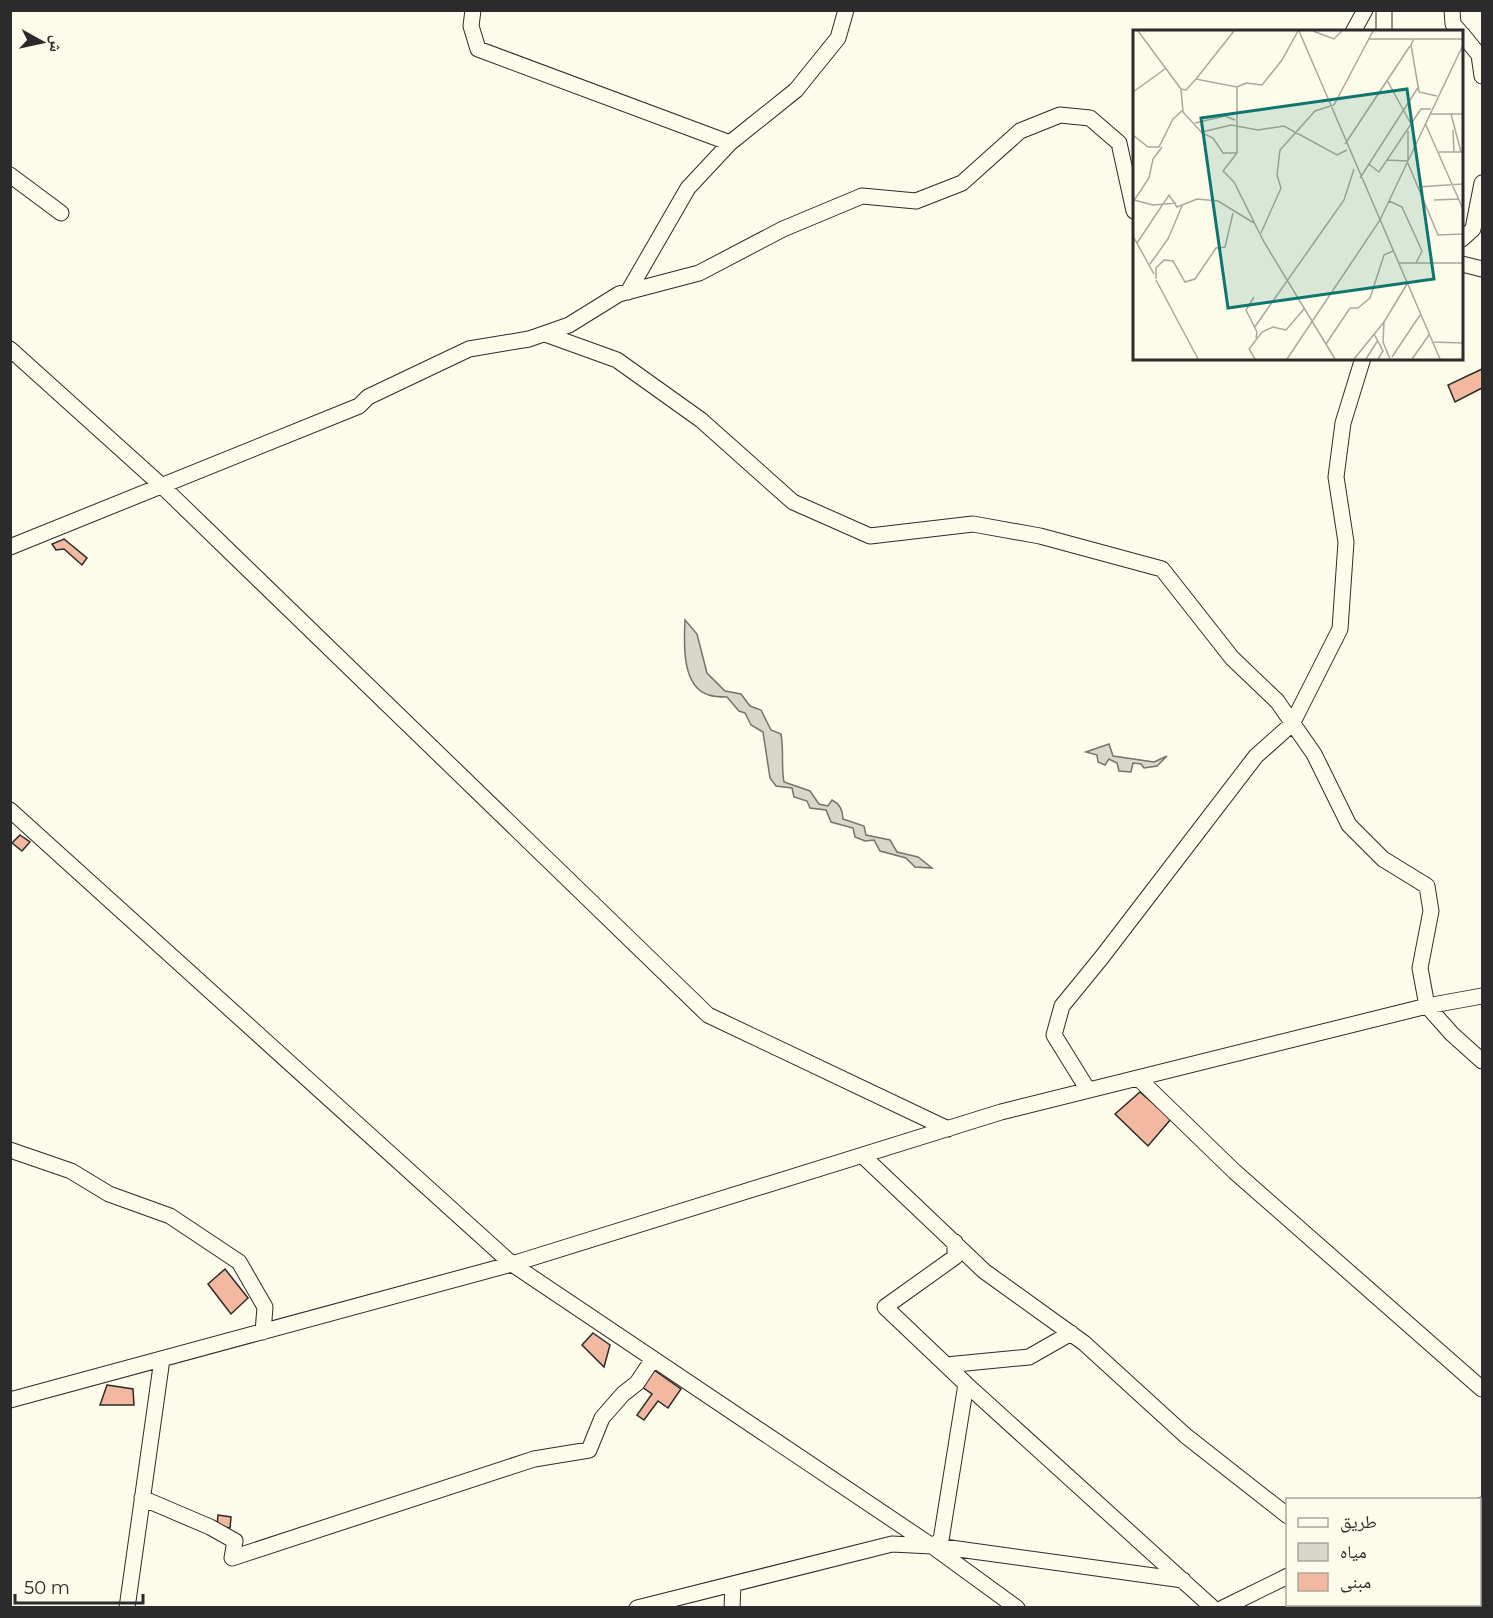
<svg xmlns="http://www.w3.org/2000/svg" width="1493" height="1618" font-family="Montserrat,'Noto Naskh Arabic',sans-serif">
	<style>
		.water { fill: #d8d7c9; stroke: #74746e; stroke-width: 1.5 }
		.building { fill: #f2b8a0; stroke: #2b2b2b; stroke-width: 1.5 }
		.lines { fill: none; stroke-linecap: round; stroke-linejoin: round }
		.minor-casing { stroke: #2b2b2b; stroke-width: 17 }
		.minor { stroke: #fdfbea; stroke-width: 15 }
		.inset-road { fill: none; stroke: #a9a89e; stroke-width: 1.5 }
		.view { fill: #0f766e; fill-opacity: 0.15; stroke: #0f766e; stroke-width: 3 }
		.inset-edge { fill: none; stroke: #2b2b2b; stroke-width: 3 }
	</style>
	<rect width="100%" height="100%" fill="#fdfbea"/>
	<!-- water -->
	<path class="water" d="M685,620l12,14 10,39 18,18 16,3 9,12 11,4 10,20 10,4c3,17 0,32 3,48l26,9 9,13 9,2 4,-6c8,4 11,10 11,19l21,7 2,9 24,5 7,12 21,5 14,11 -17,-1 -9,-9 -26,-7 -6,-11 -9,1 -10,-4 -2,-9 -22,-6 -5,-12 -16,-2 -3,-7 -13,-4 -2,-9 -16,-2 -6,-8 -7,-46 -12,-7 -6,-12 -6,-2 -12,-14c-5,0 -13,0 -18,-2 -28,-8 -25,-53 -24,-75z
		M1109,744l4,12 41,6 13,-6 -10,10 -13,2 -3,-4 -8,-1 -2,9 -12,-1 -2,-8 -8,-4 -4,6 -7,-3 -1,-7 -11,-3z"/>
	<!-- building -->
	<path class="building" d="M1482,369v19l-27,14 -7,-17z
		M64,539l23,19 -5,7 -18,-16 -8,1 -4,-6z
		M20,835l10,7 -8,9 -10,-8z
		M1140,1092l31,27 -23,27 -33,-32z
		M225,1269l23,29 -17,16 -23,-30z
		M593,1333l17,12 -6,22 -22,-22z
		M654,1370l27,19 -13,19 -10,-7 -14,19 -7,-5 15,-21 -10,-7z
		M107,1385l26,4 1,16h-34z
		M218,1515l13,2 -1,11 -13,-2z"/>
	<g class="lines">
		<defs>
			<path id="minor" d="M473,10l-2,16 7,23 252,94
				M1384,10v22
				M1452,10l1,14 7,8
				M1353,32l12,-22
				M1462,34l17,21 3,21
				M10,175l51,38
				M1462,239l11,-10 9,-46
				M1462,264l20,5
				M628,292l60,-104 42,-45 66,-53 42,-52 8,-28
				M545,334l72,26 84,60 92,82 77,34 103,-12 67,12 122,33 70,89 45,43 37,53 35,71 34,34 44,27 4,25 -11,57 7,38 25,28 30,27
				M10,349l152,137 546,529 240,114
				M10,547l349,-141 9,-9 101,-48 60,-10 40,-14 50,-31 80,-21 84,-44 79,-33 54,5 46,-18 58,-52 40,-16 30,3 29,25 15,68
				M10,810l502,454 420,282 85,62
				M1138,1078l97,94 247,217
				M1088,1090l-34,-55 8,-29 40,-49 154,-201 36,-32 48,-95 6,-87 -10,-65 7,-54 20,-65
				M10,1150l61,21 38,23 61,22 69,46 26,45 -2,25
				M863,1156l121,115 100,72 102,93 102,80
				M946,1365l83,-8 42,-24
				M966,1384l247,224
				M10,1400l502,-136 489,-152 426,-106 55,-10
				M142,1498l68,29 25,14 -3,17 302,-99 55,-9 13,-32 21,-24 14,-11 16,-24
				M1480,1506l2,-1
				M936,1546l247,34
				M1386,1604l3,4
				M127,1608l35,-249
				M637,1608l255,-64 40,2 9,-6 25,-156 -81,-77 70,-50v-15
				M732,1608l1,-24
				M1223,1608l65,-32"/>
		</defs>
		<!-- minor casing -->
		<use href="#minor" class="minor-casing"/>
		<!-- minor -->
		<use href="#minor" class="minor"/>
	</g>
	<!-- overview -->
	<g transform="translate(1133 30)">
		<rect width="330" height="330" fill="#fdfbea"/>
		<path class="inset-road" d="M5,1l43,58 5,1 10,-11 41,8v66l-14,18 11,11 30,60 71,117M166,1l141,328M180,1l21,8 8,-8M235,9h46M63,49l38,-48M254,50l24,44M104,57l9,-4 16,2 20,-25 16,-29M48,59l2,23 19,21 11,5 10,15h14M0,62l32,-23M304,66l-18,-4 -8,-47 3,-6h49M297,84h33M318,84l10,38M62,93l30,-7 10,4M292,93l38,86M320,100l1,22M275,101v29M69,102l29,-7 27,5 26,-4 53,29 10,-5M0,105l15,12h11l14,-28 10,-9M212,114l65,-98M306,122h24M254,130l34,-51h10M236,134l10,8 8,-12 20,1 31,74 25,-1M227,148l59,-92M284,157l46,-3M1,170l19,5 23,-2M301,170l25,-1M256,171l13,6 20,44 -6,12M0,172l16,-24 4,-19 9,-12M128,203l20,-45 -4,-13 3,-25 35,-39 19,-6 39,-74M0,206l21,38M4,213l32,-48 8,12 20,-8 21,2 36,22M266,233h64M17,234l18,-25 14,-33M23,249v-11l8,-8 9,1 12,21 10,-3 21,-31 9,-1 8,-34M23,250l42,79M121,267l-8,13 11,22 -1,6M251,292l-1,20 7,17M121,298l90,-128 10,-31M241,304l9,17 -5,8M299,312l31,1M193,314l24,-36h8l12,-10 14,-43 9,-4M259,327l28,-42M122,329l-6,-10 13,-17 11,-5 13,3 18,-21M154,329l93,-139 83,-175M221,329l30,-37 23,-38M233,329l12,-19M279,329l17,-24"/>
		<path class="view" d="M274,59l27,190 -206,29 -27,-190z"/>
		<rect width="330" height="330" class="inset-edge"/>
	</g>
	<!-- border -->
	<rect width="1493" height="1618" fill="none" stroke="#2b2b2b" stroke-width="24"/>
	<!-- legend -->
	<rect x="1286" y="1498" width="195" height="108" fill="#fdfbea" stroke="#a9a89e" stroke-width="1.5"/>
	<rect x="1298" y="1518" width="30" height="9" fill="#fdfbea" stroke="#a9a89e" stroke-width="1.5"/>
	<text x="1340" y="1528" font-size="18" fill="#2b2b2b">طريق</text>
	<rect x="1298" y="1543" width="30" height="18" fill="#d8d7c9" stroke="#a9a89e" stroke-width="1.5"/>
	<text x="1340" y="1558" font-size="18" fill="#2b2b2b">مياه</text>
	<rect x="1298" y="1573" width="30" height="18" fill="#f2b8a0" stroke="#a9a89e" stroke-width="1.5"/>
	<text x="1340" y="1588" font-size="18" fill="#2b2b2b">مبنى</text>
	<!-- north arrow -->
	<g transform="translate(42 42) rotate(98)" stroke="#fdfbea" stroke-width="4.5" paint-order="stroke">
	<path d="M0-4.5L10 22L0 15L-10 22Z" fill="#2b2b2b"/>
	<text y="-9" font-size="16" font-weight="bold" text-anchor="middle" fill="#2b2b2b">ش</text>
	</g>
	<!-- scale -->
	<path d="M15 1594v9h128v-9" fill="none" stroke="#2b2b2b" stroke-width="3"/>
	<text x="24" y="1594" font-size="18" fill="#2b2b2b" stroke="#fdfbea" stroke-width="4.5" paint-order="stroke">50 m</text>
</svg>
